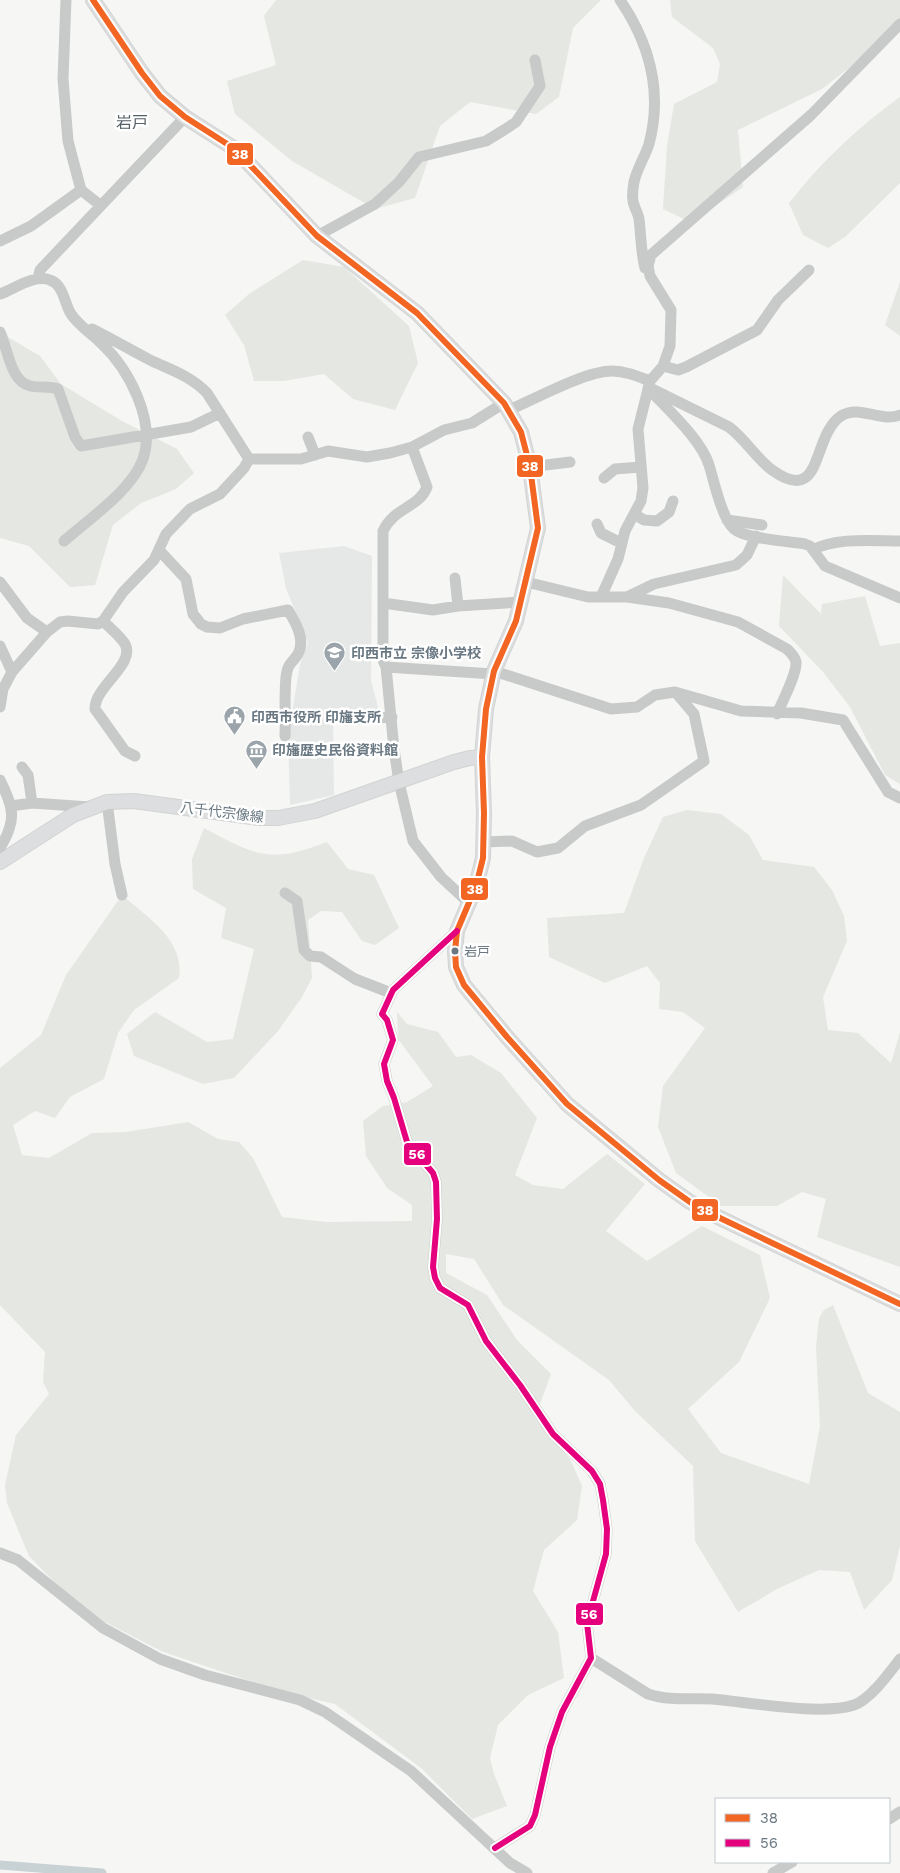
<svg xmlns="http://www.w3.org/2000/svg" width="900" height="1873" font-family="'Work Sans','Noto Sans JP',sans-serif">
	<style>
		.built { fill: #e6e7e7 }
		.green { fill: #e5e7e3 }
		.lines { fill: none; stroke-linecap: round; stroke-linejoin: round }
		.canal { stroke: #c8d1d3; stroke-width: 9 }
		.major-casing { stroke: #d2d3d3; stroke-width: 16 }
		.minor { stroke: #c8caca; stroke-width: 11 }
		.major { stroke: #dddedf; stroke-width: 14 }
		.bus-1-casing { stroke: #fff; stroke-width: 10 }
		.bus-2-casing { stroke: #fff; stroke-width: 10 }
		.bus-1 { stroke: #f26522; stroke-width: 6 }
		.bus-2 { stroke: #e5007d; stroke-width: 6 }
		.bus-dot { fill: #697882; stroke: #fff; stroke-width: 2 }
		.labels { text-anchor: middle; stroke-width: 5; stroke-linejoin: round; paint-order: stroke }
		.bus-label { font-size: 13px; fill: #697882; stroke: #fff; text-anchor: start }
		.poi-label { font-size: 14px; font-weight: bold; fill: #697882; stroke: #fff; text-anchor: start }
		.street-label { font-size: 14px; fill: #697882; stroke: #fff }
		.quarter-label { font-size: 16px; fill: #566168; stroke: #fff }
		.line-badge { stroke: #fff; stroke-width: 2 }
		.badge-label { font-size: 14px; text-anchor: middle; font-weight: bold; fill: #fff }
	</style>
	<rect width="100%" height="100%" fill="#f6f6f5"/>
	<!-- built -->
	<path class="built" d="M344,546l28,10 -1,124 8,31 -46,6 1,78 -44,10 -2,-66 12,-75 8,-21 -22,-55 -7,-35z"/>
	<!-- green -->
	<path class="green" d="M276,0h325l-28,28 -14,69 -23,17 -66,-12 -30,24 -25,72 -40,11 -83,-48 -57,-47 -8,-33 49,-16 -12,-49z
		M670,0h230v22l-24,25 -54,42 -84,41 5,57 -38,26 -21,6 -21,-10 4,-63 7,-42 43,-22 3,-18 -7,-16 -41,-31z
		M900,97v86l-55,54 -17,11 -25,-13 -14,-32c32,-41 69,-76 111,-106z
		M303,260l41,7 65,59 9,37 -23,47 -42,-11 -29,-25 -40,7h-30l-10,-36 -19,-30 24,-21z
		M900,282v54l-15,-11z
		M0,337h8l32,19 21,28 61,37 55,28 17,24 -18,16 -35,14 -28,22 -18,60 -25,2 -41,-41 -29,-8z
		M783,575l38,39 1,-10 43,-8 15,50 20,-3v141l-15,-9 -35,-68 -27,-35 -44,-46z
		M687,810l34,4 28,21 14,25 51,7 18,23 12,26 3,25 -24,56 5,33 30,3 33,30 9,-31v235l-83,-30 9,-38 -24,-7 -25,14h-56l-45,-33 -18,-46 5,-41 42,-58 -22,-16 -24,-3 1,-26 -13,-17 -42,17 -56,-26 -2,-39 77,-5 20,-55 19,-41z
		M204,828c52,28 67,36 123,14l21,27 26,6 25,53 -24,17 -13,-4 -20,-29 -21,-1 -13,9 4,58 -10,19 -24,34 -44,47 -31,6 -69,-28 -7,-22 28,-22 52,30 26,-3 21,-90 -33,-11 5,-30 -33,-19 -1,-30z
		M122,895c25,22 63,45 57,83l-45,32 -16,23 -14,46 -34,18 -15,21 -20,-7 -22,14 9,30 27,3 43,-25 34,-1 62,-10 30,17 21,3 14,16 29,59 44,5 86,-1v-16l-25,-17 -21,-32 -3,-35 20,-15 24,-4 26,-16 -35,-47 -1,-27 10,12 31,8 18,25 15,-2 30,18 36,45 -22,57 18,10 30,4 44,-35 38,30 -39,47 41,30 55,-35 58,29 10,43 -31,64 -51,47 33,44 88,31 11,-58 -4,-79 3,-29 5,-8 9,-5 35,88 32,19v134l-8,34 -28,30 -14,-38 -31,-2 -42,19 -39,23 -43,-71 -2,-75 -58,-55 -26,-31 -106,-75 -29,-46 -28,-5v19l41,22 30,45 34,34 -16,44 35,41 12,27 -5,34 -33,30 -11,41 25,41 6,46 -36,17 -30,30 -8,33 4,16 13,32 -35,13 -51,-51 -86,-64 -53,-12 -121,-41 -58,-30 -46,-36 -28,-29 -22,-53 -2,-18 11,-50 33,-41 -6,-12 2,-30 -45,-47v-237l41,-33 25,-60z"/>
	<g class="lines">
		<!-- canal -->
		<path class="canal" d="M0,1865l102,8"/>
		<defs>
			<path id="major" d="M93,0l49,73 18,23 25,21 50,32 82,87 100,77 87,90 17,29 9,35 8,61 -22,93 -22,50 -8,38 -4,48 2,56 -1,45 -7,28 -19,45 -2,20 1,16 8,18 43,52 60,67 92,76 31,22 30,16 180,86
				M0,862l73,-47 34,-13 27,-1 125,17h19l37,-7 139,-49 16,-4 12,-1"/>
		</defs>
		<!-- major casing -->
		<use href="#major" class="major-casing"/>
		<!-- minor -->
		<path class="minor" d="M66,0l-3,79 5,62 13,49
			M620,0c30,44 43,91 29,144 -4,13 -12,24 -15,38 -1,6 -2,14 -1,19 1,6 5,12 6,18 2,16 2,34 6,49
			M317,236l58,-32 24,-22 20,-25 67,-16 18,-11 12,-8 24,-36 -5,-26
			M0,241l31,-15 50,-36 19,15
			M38,278l2,-8 145,-153
			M0,294c14,-5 35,-20 50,-14 14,5 14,23 21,34 8,12 20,19 30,29 28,26 55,78 42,116 -11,31 -54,60 -79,82
			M92,329c20,10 39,21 58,31 21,10 41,16 57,33l42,66
			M0,332c8,17 10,49 30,54 9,2 19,0 28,3l17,48 6,9 110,-19 29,-14
			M663,366l15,4 8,-3 71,-37 21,-30 31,-30
			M648,388c18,20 53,51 61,77 5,16 13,54 25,64 12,10 54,12 71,15l5,2 15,20 75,32
			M650,388l79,39c16,12 29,33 43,43 52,37 39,-34 69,-54 19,-12 39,7 59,-1
			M509,410c26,-11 76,-39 103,-39 13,0 25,5 38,10
			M308,437l7,18
			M412,447l15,40c-8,21 -33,20 -44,44v129l3,7 8,82 5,33 14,59 28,36 28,26
			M249,459h52l27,-8 39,6 23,-4 22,-6 32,-17 28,-7 32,-20
			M530,467l40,-5
			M604,478l11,-9 26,-2
			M634,514l10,6 13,1 12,-9 4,-11
			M727,520l35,5
			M597,524l4,9 20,10
			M159,550l27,29 7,35 8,10 6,3 13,1 23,-9 45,-9c7,12 18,29 10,44 -7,11 -10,8 -12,23 -2,19 0,40 -1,59
			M813,550c22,-13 62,-9 87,-9
			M455,578l3,28
			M0,582l27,36 20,14
			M526,582l62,15h39l42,6 69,19 49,27c4,4 8,7 9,13 1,12 -14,40 -19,52
			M601,597l17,-38 7,-28 16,-30 2,-13 -5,-59 12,-48 13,-15 7,-20 1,-36 -21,-34 -2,-10 3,-11 160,-140 89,-91
			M627,597l27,-13 82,-19 11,-10 9,-19
			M383,603l50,7 25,-4 63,-4
			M103,621c7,7 17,15 22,23 11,20 -31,43 -30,65l30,42 10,5
			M0,646l12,26
			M386,667l107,7
			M494,671l117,38 26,-2 18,-12 20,-3 66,19 60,2 42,7 45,72 12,6
			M0,707l3,-18 9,-17 35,-40 13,-10 8,-1 30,3 5,-3 20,-29 31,-32 12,-26 24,-25 30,-15 24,-26 5,-9
			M346,720l46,-3
			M22,767l6,8 4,28
			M0,780c14,29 17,40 0,68
			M107,802l8,62 7,31
			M11,806l21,-3 58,4
			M484,842l28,-1 25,11 21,-4 27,-22 56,-21 63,-44 -10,-47 -17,-20
			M285,893l12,8 7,49 6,6 11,1 34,22 36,14
			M457,931l-64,59 -11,24 5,6 6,20 -9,24 3,17 7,17 13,44 26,31 3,9 1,37 -4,48 2,11 5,10 28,17 18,36 34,44 33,49 39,37 8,13 3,16 4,29 -1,25 -19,69 4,35 -29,54 -12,35 -15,68 -5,11 -35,22
			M0,1553l18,7 85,68 57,31 45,16 95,25 25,12 86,59 99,92 17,10
			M591,1658l57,36c21,7 43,4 64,5 37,3 109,17 142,6 16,-5 36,-33 46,-46
			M889,1819l11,-7
			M773,1873l19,-11"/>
		<!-- major -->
		<use href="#major" class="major"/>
		<defs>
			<path id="bus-1" d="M93,0l49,73 18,23 25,21 50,32 82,87 100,77 87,90 17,29 9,35 8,61 -22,93 -22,50 -8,38 -4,48 2,56 -1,45 -7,28 -19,45 -2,20 1,16 8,18 43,52 60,67 92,76 31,22 30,16 180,86"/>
			<path id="bus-2" d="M457,931l-64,59 -11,24 5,6 6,20 -9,24 3,17 7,17 13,44 26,31 3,9 1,37 -4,48 2,11 5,10 28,17 18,36 34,44 33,49 39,37 8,13 3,16 4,29 -1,25 -19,69 4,35 -29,54 -12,35 -15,68 -5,11 -35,22"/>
		</defs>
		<!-- bus-1 casing -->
		<use href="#bus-1" class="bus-1-casing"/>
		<!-- bus-2 casing -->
		<use href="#bus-2" class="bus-2-casing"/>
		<!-- bus-1 -->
		<use href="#bus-1" class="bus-1"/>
		<!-- bus-2 -->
		<use href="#bus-2" class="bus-2"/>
	</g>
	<!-- icons -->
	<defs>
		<symbol id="school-pin" viewBox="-11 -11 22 30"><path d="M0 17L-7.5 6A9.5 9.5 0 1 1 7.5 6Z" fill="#9aa4aa" stroke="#fff"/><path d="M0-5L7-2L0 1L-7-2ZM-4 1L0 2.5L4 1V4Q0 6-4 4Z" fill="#fff"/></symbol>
		<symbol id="civic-pin" viewBox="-11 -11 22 30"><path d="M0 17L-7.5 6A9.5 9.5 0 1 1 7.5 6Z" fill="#9aa4aa" stroke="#fff"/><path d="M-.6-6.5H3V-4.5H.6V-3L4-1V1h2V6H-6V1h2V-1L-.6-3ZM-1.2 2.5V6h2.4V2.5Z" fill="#fff"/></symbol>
		<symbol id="museum-pin" viewBox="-11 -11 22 30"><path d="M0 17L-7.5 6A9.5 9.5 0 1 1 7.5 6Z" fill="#9aa4aa" stroke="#fff"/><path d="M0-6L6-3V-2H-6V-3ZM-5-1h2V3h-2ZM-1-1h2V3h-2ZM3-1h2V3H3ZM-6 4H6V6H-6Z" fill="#fff"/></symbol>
	</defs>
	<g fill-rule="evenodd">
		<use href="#school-pin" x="322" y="640" width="25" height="34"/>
		<use href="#civic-pin" x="222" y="704" width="25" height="34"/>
		<use href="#museum-pin" x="244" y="738" width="25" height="34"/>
	</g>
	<!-- markers -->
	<circle class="bus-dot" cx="455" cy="951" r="4.5"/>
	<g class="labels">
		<!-- bus labels -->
		<g class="bus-label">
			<text x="464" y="956">岩戸</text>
		</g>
		<!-- poi labels -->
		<g class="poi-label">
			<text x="351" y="658">印西市立 宗像小学校</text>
			<text x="251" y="722">印西市役所 印旛支所</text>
			<text x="272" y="755">印旛歴史民俗資料館</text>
		</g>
		<!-- street labels -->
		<g class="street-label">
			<text transform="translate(222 812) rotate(7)" y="5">八千代宗像線</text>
		</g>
		<!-- quarter labels -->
		<g class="quarter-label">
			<text x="132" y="128">岩戸</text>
		</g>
	</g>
	<g class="line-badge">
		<rect x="226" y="142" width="28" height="24" rx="5" fill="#f26522"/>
		<rect x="516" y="454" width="28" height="24" rx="5" fill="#f26522"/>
		<rect x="460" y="877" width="29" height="24" rx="5" fill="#f26522"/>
		<rect x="403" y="1142" width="29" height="24" rx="5" fill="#e5007d"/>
		<rect x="691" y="1198" width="28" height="24" rx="5" fill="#f26522"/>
		<rect x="575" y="1602" width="29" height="24" rx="5" fill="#e5007d"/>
	</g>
	<g class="badge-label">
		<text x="240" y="159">38</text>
		<text x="530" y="471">38</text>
		<text x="475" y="894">38</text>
		<text x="417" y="1159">56</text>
		<text x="705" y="1215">38</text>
		<text x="589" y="1619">56</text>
	</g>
	<!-- legend -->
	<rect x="715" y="1798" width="175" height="65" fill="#ffffff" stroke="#c3c9cd"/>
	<rect x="725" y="1814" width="25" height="8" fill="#f26522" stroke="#c3c9cd"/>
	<text x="760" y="1823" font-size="15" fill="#697882">38</text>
	<rect x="725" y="1839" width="25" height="8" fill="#e5007d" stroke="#c3c9cd"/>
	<text x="760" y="1848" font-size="15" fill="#697882">56</text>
</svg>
